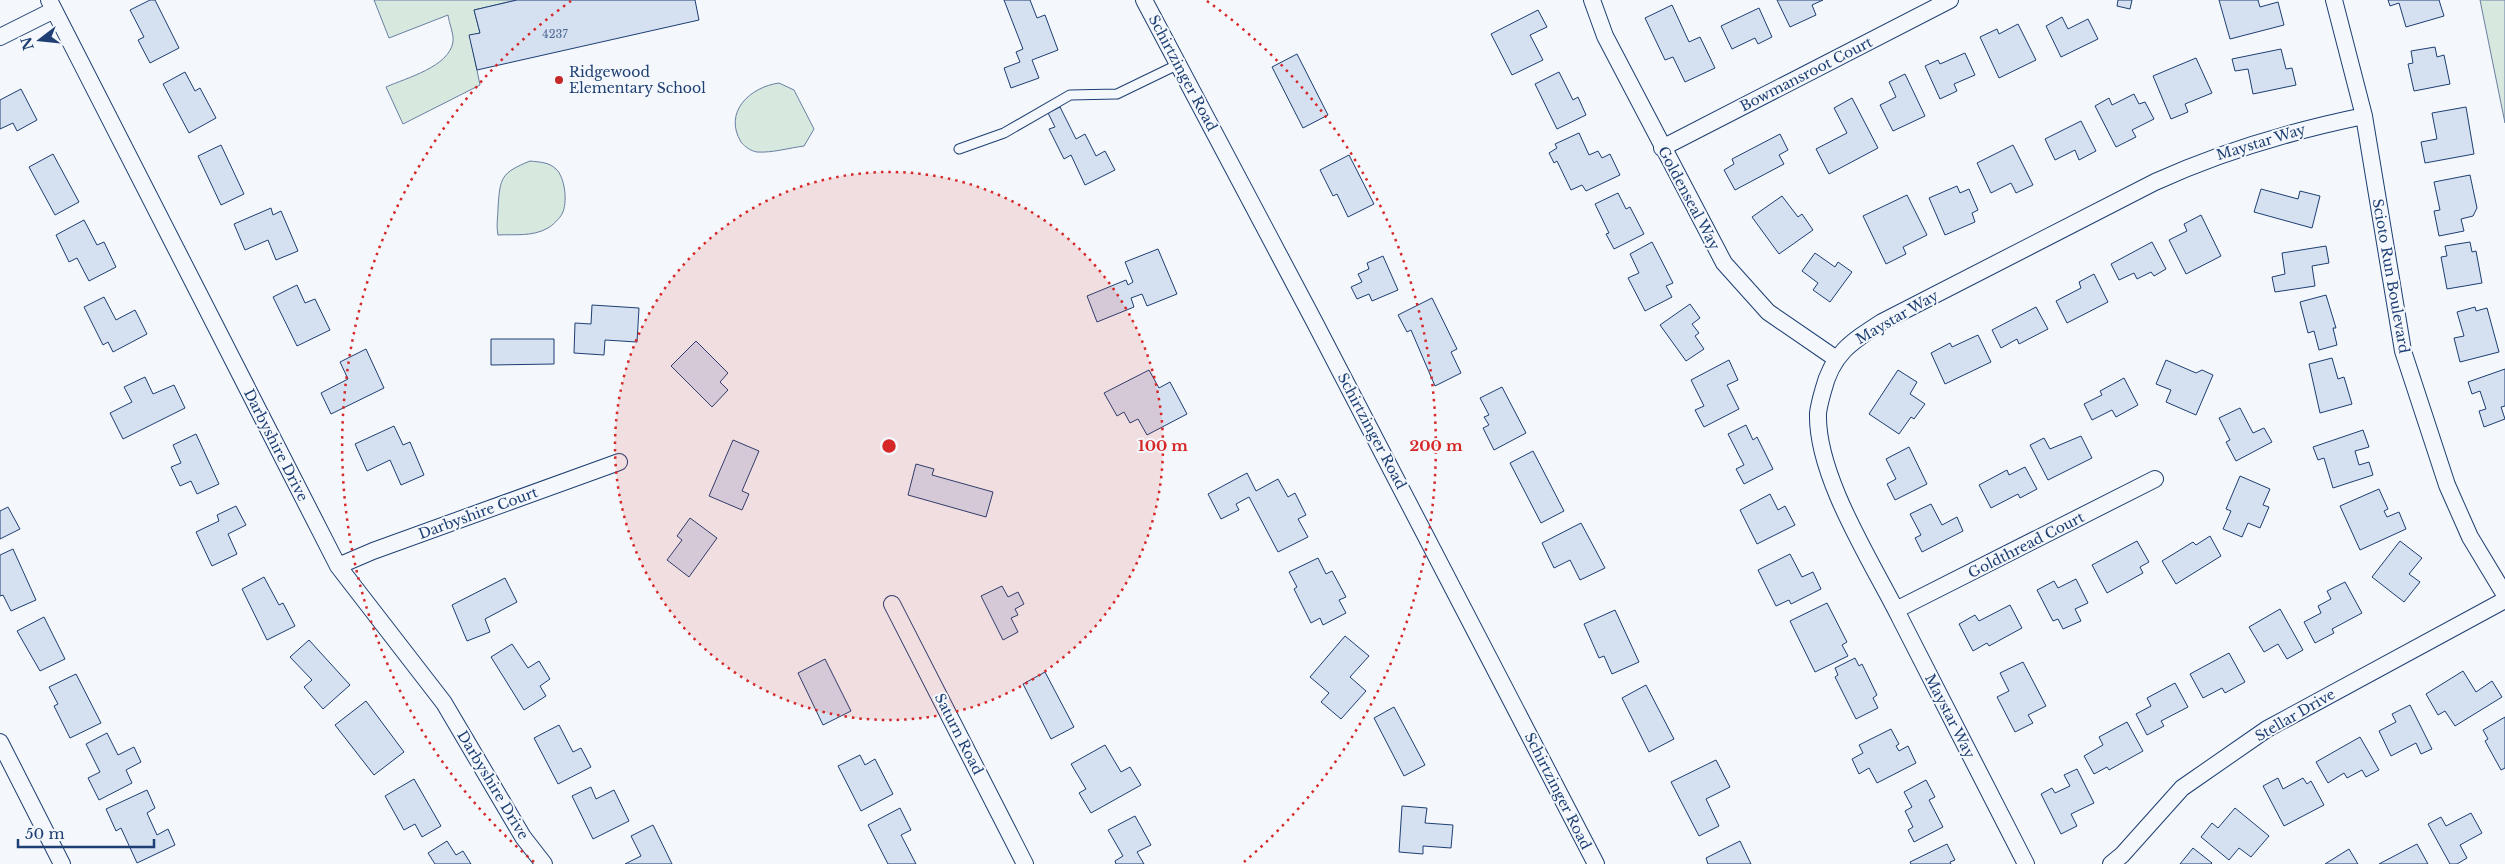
<svg xmlns="http://www.w3.org/2000/svg" width="2505" height="864" font-family="'Libre Baskerville',serif">
	<style>
		.green { fill: #d7e8df; stroke: #687fa3 }
		.building { fill: #d5e0f0; stroke: #1d3f73 }
		.lines { fill: none; stroke-linecap: round; stroke-linejoin: round }
		.service-casing { stroke: #1d3f73; stroke-width: 11 }
		.minor-casing { stroke: #1d3f73; stroke-width: 18 }
		.service { stroke: #f4f7fb; stroke-width: 9 }
		.minor { stroke: #f4f7fb; stroke-width: 16 }
		.ring { fill: none; stroke: #d62828; stroke-width: 2.5; stroke-dasharray: 2.5 5 }
		.poi-dot { fill: #c62828; stroke: #f4f7fb; stroke-width: 2 }
		.labels { text-anchor: middle; stroke-width: 4; stroke-linejoin: round; paint-order: stroke }
		.number-label { font-size: 11px; fill: #4b6792 }
		.poi-label { font-size: 14px; fill: #1d3f73; stroke: #f4f7fb; text-anchor: start }
		.street-label { font-size: 14px; fill: #1d3f73; stroke: #f4f7fb }
		.centre { fill: #d62828; stroke: #f4f7fb; stroke-width: 2.5 }
		.ring-label { font-size: 15px; text-anchor: middle; font-weight: bold; fill: #d62828; stroke: #f4f7fb; stroke-width: 4; stroke-linejoin: round; paint-order: stroke }
	</style>
	<rect width="100%" height="100%" fill="#f4f7fb"/>
	<!-- green -->
	<path class="green" d="M374,0h143l-43,10 6,23 -10,3 10,49 -77,39 -17,-37c20,-9 63,-20 67,-45 1,-8 -4,-19 -5,-27l-59,23z
		M2480,0h25v123z
		M779,83l15,7 20,39 -10,17c-15,2 -32,7 -47,6 -6,-1 -12,-5 -16,-10 -18,-30 9,-55 38,-59z
		M530,161c9,1 19,1 26,8 9,8 12,34 6,45 -2,4 -10,12 -14,14 -16,9 -33,6 -50,7 -2,-11 0,-17 0,-27 2,-31 3,-35 32,-47z"/>
	<!-- building -->
	<path class="building" d="M150,0h5l24,48 -29,15 -12,-23 6,-3 -14,-27z
		M517,0h178l4,20 -222,50 -8,-35 11,-2 -6,-23z
		M1004,0h26l7,18 8,-3 13,35 -26,10 7,18 -28,10 -7,-20 16,-6 -4,-10 7,-3z
		M1777,0h46l-11,5 4,10 -26,12z
		M2118,0h14l-2,9 -13,-3z
		M2219,0h39l2,7 18,-5 6,23 -54,14z
		M2388,0h51l5,16 -38,11 -7,-24 -9,3z
		M1672,5l17,37 11,-5 15,31 -30,14 -12,-25 -8,3 -20,-42z
		M1759,8l13,29 -14,7 -3,-6 -23,11 -11,-23z
		M1538,10l9,17 -17,8 13,25 -31,15 -21,-41z
		M2062,17l6,12 20,-10 10,20 -37,18 -15,-31z
		M2018,24l18,36 -37,18 -19,-41 17,-8 2,5z
		M2435,47l2,10 7,-2 6,29 -36,7 -6,-27 5,-1 -2,-12z
		M2281,49l5,20 6,-1 4,17 -43,9 -5,-25 -13,2 -3,-12z
		M1965,53l10,22 -21,9 3,7 -17,8 -15,-33 13,-6 2,4z
		M1297,54l31,61 -25,13 -31,-61z
		M2196,58l16,35 -27,11 3,8 -17,7 -18,-43z
		M185,72l10,19 5,-3 16,30 -27,15 -26,-49z
		M1559,72l14,28 5,-3 8,18 -29,14 -22,-45z
		M1905,74l20,42 -32,15 -13,-26 16,-8 -7,-15z
		M21,89l16,31 -20,11 -4,-8 -13,6v-29z
		M2134,94l5,10 6,-2 9,17 -22,11 4,7 -20,10 -21,-41 14,-8 3,7z
		M1852,98l26,50 -49,26 -13,-25 31,-16 -13,-25z
		M1060,107l16,32 9,-5 11,22 9,-5 10,19 -30,15 -14,-30 -7,4 -15,-30 6,-2 -7,-14z
		M2466,107l8,47 -49,9 -4,-21 16,-3 -5,-26z
		M2081,121l15,30 -17,9 -4,-10 -20,10 -10,-21z
		M1579,133l10,22 9,-4 4,7 8,-4 10,21 -34,16 -4,-6 -11,5 -14,-29 -3,2 -5,-10 8,-5 -2,-4z
		M1780,134l8,16 -9,5 5,9 -49,26 -11,-20 10,-6 -2,-5z
		M221,145l23,49 -23,11 -23,-49z
		M2013,145l20,40 -17,8 -5,-10 -20,10 -14,-30z
		M53,154l26,48 -24,13 -26,-48z
		M1349,155l25,49 -26,13 -11,-23 -4,2 -13,-26z
		M2470,175l7,33 -4,8 -12,3 3,12 -25,5 -5,-25 6,-1 -6,-28z
		M1957,186l3,7 9,-4 9,21 -6,3 3,9 -30,13 -16,-37z
		M2261,189l37,10 2,-8 20,5 -8,32 -58,-16z
		M1618,193l8,16 4,-2 14,27 -30,15 -8,-15 3,-1 -14,-29z
		M1907,195l20,40 -24,12 3,7 -20,10 -23,-48z
		M1782,196l16,21 4,-3 11,16 -34,24 -27,-37z
		M271,208l2,7 8,-4 17,40 -22,9 -8,-20 -23,10 -11,-26z
		M2201,215l20,41 -35,18 -17,-34 18,-9 -3,-7z
		M84,220l13,25 7,-3 12,25 -27,14 -12,-23 -8,4 -13,-27z
		M1652,242l21,41 -7,3 6,11 -27,14 -17,-33 11,-5 -9,-19z
		M2152,242l14,27 -12,7 -3,-4 -14,7 -3,-6 -15,7 -8,-16z
		M2470,242l2,10 4,-1 6,32 -35,6 -6,-32 6,-1 -2,-10z
		M2326,246l3,17 -17,3 3,20 -40,6 -3,-15 13,-3 -3,-21z
		M1158,249l19,45 -30,12 -5,-12 -11,4 3,9 -37,15 -10,-26 39,-16 2,5 5,-3 -8,-20z
		M1815,253l20,14 3,-5 14,10 -22,30 -17,-12 5,-7 -16,-12z
		M1383,256l15,34 -26,11 -3,-7 -12,5 -6,-12 11,-5 -4,-8 11,-5 -2,-6z
		M2094,274l14,28 -41,21 -11,-22 25,-13 -2,-6z
		M297,285l8,18 10,-4 15,31 -33,16 -24,-49z
		M2326,295l10,33h-3l4,17 -18,5 -5,-19 -6,2 -8,-31z
		M104,297l12,23 19,-10 12,24 -34,18 -5,-10 -5,3 -19,-38z
		M1432,298l25,51 -6,3 10,21 -26,13 -24,-56 -4,2 -9,-17z
		M1690,304l10,14 -8,6 7,9 -4,3 9,13 -18,12 -26,-36z
		M592,305l47,3 -2,34 -32,-2 -1,15 -30,-2 1,-30 16,1z
		M2036,307l12,22 -29,15 -2,-5 -16,9 -9,-18z
		M2475,307l1,4 11,-3 12,44 -39,10 -6,-24 10,-2 -7,-24z
		M1978,335l13,27 -46,22 -14,-31 19,-10 2,4z
		M491,339h63v25l-63,1z
		M696,341l32,32 -8,9 8,8 -16,17 -41,-41z
		M366,349l18,39 -53,26 -10,-21 27,-14 -8,-17z
		M2332,358l6,21 6,-2 8,27 -32,9 -11,-49z
		M1729,360l9,20 -11,5 12,24 -35,18 -9,-17 9,-4 -13,-26z
		M2166,360l30,13 6,-3 11,5 -17,40 -30,-13 5,-12 -15,-6z
		M2505,369v37l-4,1 4,12 -21,8 -5,-16 7,-2 -6,-18 -8,3 -4,-12z
		M1149,370l10,18 11,-6 17,32 -40,21 -9,-16 -8,4 -6,-11 -7,4 -13,-23z
		M1898,370l19,12 -7,12 15,10 -11,15 -3,-2 -12,17 -30,-20z
		M145,377l8,17 21,-9 11,23 -62,31 -13,-26 22,-11 -8,-15z
		M2124,378l14,27 -22,12 -4,-7 -20,10 -8,-16 18,-9 -2,-4z
		M1502,387l24,46 -32,17 -11,-22 6,-3 -5,-8 5,-2 -9,-17z
		M2240,408l13,25 11,-5 8,14 -36,19 -10,-19 4,-2 -11,-22z
		M1746,425l7,15 4,-3 16,32 -29,15 -8,-15 8,-4 -16,-31z
		M394,426l9,19 7,-3 14,33 -23,10 -11,-25 -23,11 -12,-27z
		M2363,430l6,17 -14,4 4,14 10,-3 4,13 -40,13 -9,-30 -6,2 -5,-13z
		M196,434l23,50 -22,10 -6,-13 -11,5 -9,-19 10,-4 -8,-18z
		M2081,436l11,22 -44,22 -18,-35 14,-7 6,11z
		M733,440l26,11 -17,40 7,3 -7,16 -33,-14z
		M1909,447l18,37 -32,16 -8,-16 9,-5 -10,-20z
		M1533,451l31,60 -23,12 -31,-60z
		M916,464l18,5 -2,6 61,17 -7,25 -78,-22z
		M2025,467l12,22 -17,9 -2,-4 -27,14 -12,-23 28,-15 2,5z
		M1247,473l9,18 22,-12 10,18 7,-4 11,22 -8,4 10,18 -30,15 -29,-55 -13,7 3,6 -18,9 -13,-25z
		M2240,476l30,13 -7,16 6,2 -9,21 -12,-5 -6,14 -19,-8 8,-18 -5,-2z
		M2379,489l9,20 -4,2 3,6 12,-5 7,17 -46,21 -20,-44z
		M1770,494l8,16 7,-4 10,19 -38,19 -17,-34z
		M1931,504l11,21 15,-8 6,14 -41,21 -7,-14 6,-3 -11,-21z
		M236,506l10,19 -18,9 9,20 -25,12 -16,-34 23,-11 -2,-6z
		M8,507l12,22 -20,10v-28z
		M690,518l27,20 -28,39 -22,-17 15,-20 -5,-4z
		M1581,523l24,45 -25,12 -10,-20 -16,8 -12,-25z
		M2210,536l11,20 -45,28 -14,-23 31,-19 3,3z
		M2137,541l12,21 -9,5 3,6 -36,20 -15,-28z
		M2400,541l22,17 -13,16 11,8 -16,20 -32,-25z
		M13,549l23,51 -25,11 -8,-16 -3,1v-41z
		M1790,554l12,23 11,-5 8,17 -30,15 -2,-4 -13,6 -18,-36z
		M1318,558l8,16 6,-3 14,26 -7,3 7,13 -23,12 -3,-7 -9,5 -17,-34 3,-2 -8,-15z
		M264,577l15,28 4,-2 12,23 -28,14 -25,-51z
		M505,578l12,24 -32,17 5,13 -23,9 -15,-36z
		M2076,579l12,24 -13,6 6,12 -18,8 -5,-10 -5,2 -16,-31 17,-9 4,7z
		M2345,582l17,31 -30,16 2,4 -19,10 -11,-21 17,-9 -3,-7 13,-7 -4,-8z
		M1002,586l6,11 10,-5 6,12 -9,5 3,6 -7,3 7,14 -15,8 -22,-44z
		M1827,603l20,39 -5,3 6,11 -33,16 -25,-51z
		M2010,605l12,23 -33,18 -2,-3 -14,8 -14,-27 16,-9 4,6z
		M2280,609l23,41 -16,9 -9,-15 -14,8 -15,-25z
		M1615,610l24,52 -27,12 -8,-18 -5,2 -15,-34z
		M44,617l21,42 -25,12 -23,-40z
		M1345,636l24,20 -19,21 16,14 -25,28 -20,-17 8,-9 -19,-16z
		M309,640l41,45 -27,24 -19,-22 8,-7 -22,-23z
		M512,644l16,24 11,-7 11,18 -10,7 6,10 -22,14 -33,-53z
		M2229,653l16,29 -20,11 -3,-5 -19,10 -13,-24z
		M1855,658l4,8 3,-2 15,31 -4,3 5,10 -22,11 -21,-42 3,-2 -3,-7z
		M825,659l26,52 -28,14 -25,-52z
		M2023,662l23,44 -18,9 5,8 -18,9 -18,-35 12,-6 -9,-18z
		M2463,671l13,21 16,-11 10,16 -47,29 -10,-15 -7,4 -12,-21z
		M1045,672l29,55 -23,12 -28,-55z
		M76,674l25,49 -31,15 -16,-32 4,-2 -9,-17z
		M2175,683l13,24 -27,14 3,5 -17,9 -11,-21 15,-8 -4,-8z
		M1646,685l28,54 -25,13 -27,-54z
		M366,701l38,51 -30,23 -39,-50z
		M2410,705l22,44 -11,5 -5,-11 -25,13 -12,-25 17,-9 -4,-8z
		M1394,707l31,58 -21,11 -30,-58z
		M2505,717v51l-4,2 -16,-29 3,-2 -5,-9z
		M2127,722l16,29 -34,19 -2,-3 -13,7 -10,-18 19,-11 -4,-8z
		M559,725l14,27 8,-4 10,19 -33,17 -24,-46z
		M1891,729l8,15 -3,2 3,5 9,-5 8,17 -39,20 -8,-15 -10,6 -7,-15 11,-6 -4,-8z
		M107,733l11,22 16,-8 7,15 -15,8 6,13 -33,17 -11,-22 12,-6 -14,-28z
		M2360,737l19,33 -13,7 -4,-7 -15,8 -3,-5 -16,10 -12,-21z
		M1105,745l16,27 9,-5 11,18 -50,28 -12,-20 7,-4 -15,-25z
		M860,755l5,10 10,-6 18,35 -32,17 -23,-45z
		M1716,760l14,27 -24,12 13,27 -20,10 -28,-54z
		M2077,769l17,34 -23,11 6,12 -16,8 -20,-40 11,-6 3,5 15,-7 -6,-11z
		M2278,778l5,11 20,-11 4,6 4,-3 13,24 -40,21 -21,-40z
		M414,779l27,47 -19,11 -7,-13 -11,6 -19,-34z
		M1926,780l9,17 -6,3 14,27 -29,15 -6,-12 5,-3 -8,-16 7,-4 -8,-15z
		M591,787l5,12 18,-9 15,31 -36,18 -21,-43z
		M147,790l8,18 -8,5 10,22 11,-6 7,16 -38,18 -16,-35 -5,3 -10,-22z
		M1402,806l25,2 -2,15 28,2 -2,23 -28,-2v8l-24,-2z
		M900,808l11,22 -10,5 15,29h-28l-20,-39z
		M2235,808l34,28 -18,21 -12,-9 -10,12 -28,-23 11,-14 6,5z
		M2471,813l11,20 -22,12 7,13 -10,6h-7l-22,-40 13,-7 5,9z
		M1135,816l16,29 -14,7 7,12h-28l-1,-3 8,-5 -15,-26z
		M653,825l19,39h-47l16,-8 -10,-20z
		M447,841l9,14 7,-4 8,13h-36l-7,-11z
		M1740,841l11,23h-43l-2,-6z
		M1947,844l8,16 -5,2 1,2h-40l-1,-2z
		M2417,844l11,20h-49z
		M2193,848l19,15 -1,1h-31z
		M2349,849l9,15h-33z"/>
	<g class="lines">
		<defs>
			<path id="service" d="M959,149l45,-16 66,-38 47,-1 62,-30"/>
			<path id="minor" d="M49,0l289,566 106,137 79,134 21,27
				M1144,0l170,321 282,543
				M1592,0l13,36 119,227 44,49 67,46
				M2334,0l30,116 39,235 44,134 23,52 35,58
				M0,37l54,-27
				M1662,148l288,-148
				M338,566l35,-15 246,-89
				M892,604l133,260
				M1896,610l259,-131
				M0,742l62,122
				M2026,864c-42,-82 -84,-164 -126,-246 -28,-56 -84,-142 -82,-205 1,-7 3,-15 5,-22 9,-37 28,-49 59,-69l273,-140c68,-31 136,-51 209,-66
				M2111,864l11,-9 60,-67 85,-59 238,-129"/>
		</defs>
		<!-- service casing -->
		<use href="#service" class="service-casing"/>
		<!-- minor casing -->
		<use href="#minor" class="minor-casing"/>
		<!-- service -->
		<use href="#service" class="service"/>
		<!-- minor -->
		<use href="#minor" class="minor"/>
	</g>
	<!-- distance rings -->
	<circle cx="889" cy="446" r="274" fill="#d62828" fill-opacity=".12"/>
	<g class="ring">
		<circle cx="889" cy="446" r="274"/>
		<path d="M534 862A547 547 0 0 1 571 1M1207 1A547 547 0 0 1 1244 862"/>
	</g>
	<!-- markers -->
	<circle class="poi-dot" cx="559" cy="80" r="5"/>
	<g class="labels">
		<!-- number labels -->
		<g class="number-label">
			<text x="555" y="38">4237</text>
		</g>
		<!-- poi labels -->
		<g class="poi-label">
			<text x="569" y="77">Ridgewood<tspan x="569" dy="16">Elementary School</tspan></text>
		</g>
		<!-- street labels -->
		<g class="street-label">
			<text transform="translate(1183 73) rotate(62)" y="5">Schirtzinger Road</text>
			<text transform="translate(1806 74) rotate(-27)" y="5">Bowmansroot Court</text>
			<text transform="translate(2261 142) rotate(-17)" y="5">Maystar Way</text>
			<text transform="translate(1689 198) rotate(62)" y="5">Goldenseal Way</text>
			<text transform="translate(2391 276) rotate(80)" y="5">Scioto Run Boulevard</text>
			<text transform="translate(1897 317) rotate(-30)" y="5">Maystar Way</text>
			<text transform="translate(1372 431) rotate(62)" y="5">Schirtzinger Road</text>
			<text transform="translate(276 445) rotate(63)" y="5">Darbyshire Drive</text>
			<text transform="translate(478 513) rotate(-20)" y="5">Darbyshire Court</text>
			<text transform="translate(2026 545) rotate(-27)" y="5">Goldthread Court</text>
			<text transform="translate(2295 715) rotate(-30)" y="5">Stellar Drive</text>
			<text transform="translate(1950 716) rotate(63)" y="5">Maystar Way</text>
			<text transform="translate(959 734) rotate(63)" y="5">Saturn Road</text>
			<text transform="translate(493 785) rotate(59)" y="5">Darbyshire Drive</text>
			<text transform="translate(1558 791) rotate(63)" y="5">Schirtzinger Road</text>
		</g>
	</g>
	<circle cx="889" cy="446" r="8" class="centre"/>
	<g class="ring-label">
		<text x="1163" y="451">100 m</text>
		<text x="1436" y="451">200 m</text>
	</g>
	<!-- north arrow -->
	<g transform="translate(40 40) rotate(254)" stroke="#f4f7fb" stroke-width="4" paint-order="stroke">
	<path d="M0-4L9 19L0 12L-9 19Z" fill="#1d3f73"/>
	<text y="-8" font-size="14" font-weight="bold" text-anchor="middle" fill="#1d3f73">N</text>
	</g>
	<!-- scale -->
	<path d="M18 839v8h136v-8" fill="none" stroke="#1d3f73" stroke-width="2.5"/>
	<text x="25" y="839" font-size="15" fill="#1d3f73" stroke="#f4f7fb" stroke-width="4" paint-order="stroke">50 m</text>
</svg>
